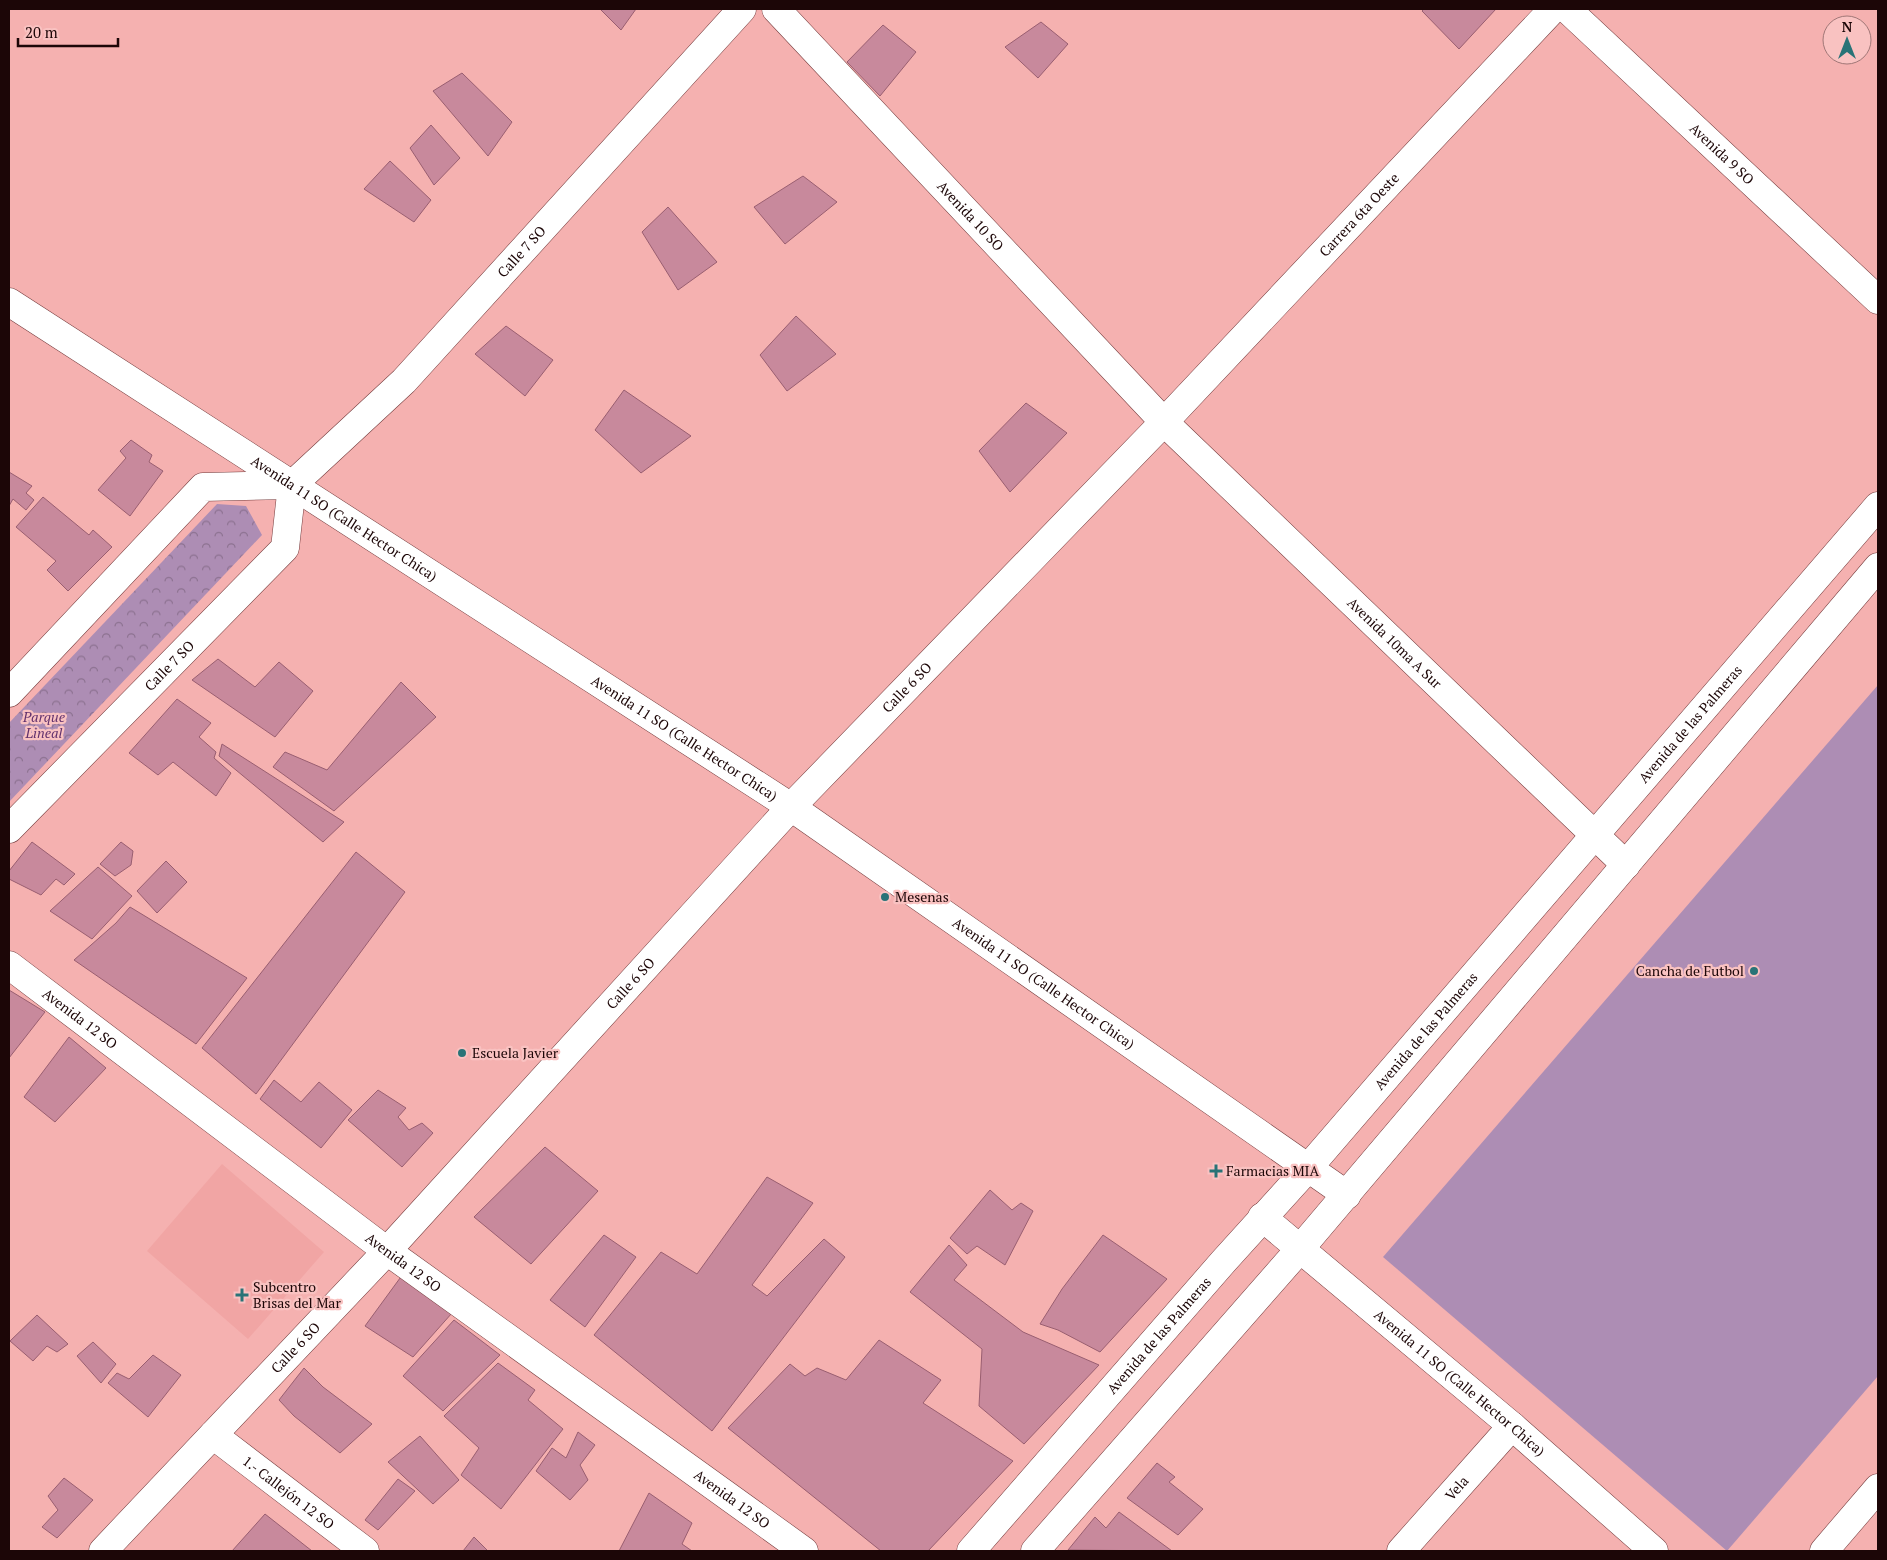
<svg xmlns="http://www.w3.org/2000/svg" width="1887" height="1560" font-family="'PT Serif',serif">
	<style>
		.built { fill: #f1a5a4 }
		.park { fill: url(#park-crowns) }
		.pitch { fill: #ad8db4 }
		.building { fill: #c8899c; stroke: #995e70 }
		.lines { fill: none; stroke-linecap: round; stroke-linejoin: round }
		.street-casing { stroke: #753c3d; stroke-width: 29 }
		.secondary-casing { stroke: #753c3d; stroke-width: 29 }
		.street { stroke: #fff; stroke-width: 28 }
		.secondary { stroke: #fff; stroke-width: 28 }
		.poi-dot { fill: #297377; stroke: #f9c2c1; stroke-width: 2 }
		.labels { text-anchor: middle; stroke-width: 4.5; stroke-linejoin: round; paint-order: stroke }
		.street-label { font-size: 14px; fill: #1c0607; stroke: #f9c2c1 }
		.park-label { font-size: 14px; font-style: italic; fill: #62316d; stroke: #f9c2c1 }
		.poi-label { font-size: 14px; fill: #1c0607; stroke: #f9c2c1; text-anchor: start }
	</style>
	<defs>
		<pattern id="park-crowns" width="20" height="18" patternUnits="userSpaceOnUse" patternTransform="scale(1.25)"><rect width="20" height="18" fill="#ad8db4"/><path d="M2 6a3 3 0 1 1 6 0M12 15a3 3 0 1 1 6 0" fill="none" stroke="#8c7190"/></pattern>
	</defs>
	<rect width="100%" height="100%" fill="#f5b1b0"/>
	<!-- built -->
	<path class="built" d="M222,1164l102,88 -76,87 -101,-88z"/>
	<!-- park -->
	<path class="park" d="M217,504l29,2 16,29 -253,267v-79z"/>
	<!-- pitch -->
	<path class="pitch" d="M1878,685v691l-151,175 -344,-294z"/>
	<!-- building -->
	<path class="building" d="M600,9h36l-15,21z
		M1424,9h72l-37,40 -37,-38z
		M1041,22l27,22 -30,34 -33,-31z
		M883,25l33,27 -36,44 -33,-34z
		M462,73l50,49 -24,34 -55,-65z
		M431,125l29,33 -26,27 -24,-37z
		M390,161l41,39 -17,22 -50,-33z
		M803,176l34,26 -52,42 -31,-37z
		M668,207l49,55 -39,28 -36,-58z
		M796,316l40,38 -49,37 -27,-36z
		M506,326l47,34 -28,36 -50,-42z
		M624,390l67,46 -50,37 -46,-43z
		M1026,403l41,30 -57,59 -31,-41z
		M131,440l21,15 -3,7 14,9 -33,45 -32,-26 28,-32 -6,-7z
		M9,472l23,14 -6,7 8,7 -8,10 -13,-11 -4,7z
		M43,497l46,38 4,-5 19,17 -44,44 -21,-21 9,-9 -40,-34z
		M218,659l37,28 24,-25 34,29 -38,46 -83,-57z
		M401,682l35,35 -102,94 -61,-44 12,-15 42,18z
		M177,699l34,24 -12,14 17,15 -2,6 17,15 -15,23 -43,-34 -15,13 -29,-22z
		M222,744l122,78 -21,20 -104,-86z
		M32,842l43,32 -11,11 -8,-6 -15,16 -32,-16v-8z
		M121,842l12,9 -2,14 -16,11 -15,-12z
		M356,852l49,40 -149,202 -54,-46z
		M166,861l21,21 -30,31 -20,-22z
		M98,867l34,29 -40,43 -42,-28z
		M130,907l117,71 -51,66 -122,-84 42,-37z
		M9,990l36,22 -36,46z
		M69,1037l37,31 -51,54 -31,-25z
		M274,1080l27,22 18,-20 33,28 -31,38 -61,-49z
		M378,1090l28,18 -8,9 11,13 13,-7 11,10 -31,34 -54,-47z
		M545,1147l53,44 -67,73 -57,-47z
		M767,1177l46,26 -61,82 15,11 57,-57 21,18 -133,174 -118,-96 67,-83 36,22z
		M990,1190l22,20 9,-7 12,8 -28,54 -28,-19 -10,8 -17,-16z
		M604,1235l32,22 -51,70 -35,-27z
		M1103,1235l64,44 -67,73 -42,-22 -18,-6 22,-35z
		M949,1245l18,20 -13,15 69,52 76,33 -75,79 -45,-38 3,-57 -72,-57z
		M403,1274l57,30 -47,53 -48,-31z
		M37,1315l31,29 -11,8 -10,-6 -14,15 -23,-20z
		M454,1320l46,35 -57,56 -40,-35z
		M879,1340l62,40 -18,23 90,58 -85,90h-47l-153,-123 62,-64 15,12 12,-8 29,12z
		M93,1342l23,22 -15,19 -24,-27z
		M153,1355l28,20 -33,42 -40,-34 9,-10 12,6z
		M498,1363l37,27 -7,10 35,29 -62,80 -40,-34 18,-27 -35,-32z
		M304,1368l19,19 49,37 -32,29 -46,-37 -15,-16z
		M578,1432l17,13 -15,20 8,15 -18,20 -34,-29 16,-23 14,10z
		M420,1436l39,44 -26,24 -45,-42z
		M1157,1463l18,14 -6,5 34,27 -25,26 -51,-37z
		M64,1478l29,22 -36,38 -15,-11 16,-17 -10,-14z
		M398,1479l17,12 -37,39 -13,-10z
		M649,1493l43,30 -10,21 10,7h-73z
		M1119,1512l53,39 -104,-1 27,-33 11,11z
		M265,1514l47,37h-80z
		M474,1537l14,14h-25z"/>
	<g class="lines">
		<defs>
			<g id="street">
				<path id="s1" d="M776,9l388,413 462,443"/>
				<path id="s2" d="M1567,9l311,291"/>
				<path id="s3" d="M9,302l782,505 556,388"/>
				<path d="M9,693l194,-206 89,-2"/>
				<path id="s4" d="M9,829l276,-281 7,-63 112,-104 338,-372"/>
				<path id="s5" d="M9,965l378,286 417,300"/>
				<path id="s6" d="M1262,1217l250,209 142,125"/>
				<path id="s7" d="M213,1435l152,116"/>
				<path id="s8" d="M103,1551l284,-300 404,-444 373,-385 389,-413"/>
				<path id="s9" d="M1401,1551l111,-125"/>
				<path d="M1824,1551l54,-63"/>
			</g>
			<g id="secondary">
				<path id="s10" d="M971,1551l252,-289 85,-94 570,-662"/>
				<path d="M1035,1551l264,-301 579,-683"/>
			</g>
		</defs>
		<!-- street casing -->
		<use href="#street" class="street-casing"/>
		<!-- secondary casing -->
		<use href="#secondary" class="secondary-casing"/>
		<!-- street -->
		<use href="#street" class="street"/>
		<!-- secondary -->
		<use href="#secondary" class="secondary"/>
	</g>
	<!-- markers -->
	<g class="poi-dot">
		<circle cx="885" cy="897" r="5"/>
		<circle cx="1754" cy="971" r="5"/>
		<circle cx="462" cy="1053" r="5"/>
		<path d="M1213.5 1163.5h5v5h5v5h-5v5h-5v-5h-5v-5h5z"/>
		<path d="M239.5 1287.5h5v5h5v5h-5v5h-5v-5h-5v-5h5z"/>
	</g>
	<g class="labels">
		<!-- street labels -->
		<g class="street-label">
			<text dy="5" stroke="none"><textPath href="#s2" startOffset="212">Avenida 9 SO</textPath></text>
			<text dy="5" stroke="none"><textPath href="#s1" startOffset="284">Avenida 10 SO</textPath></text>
			<text dy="5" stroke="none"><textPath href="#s8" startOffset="1834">Carrera 6ta Oeste</textPath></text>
			<text dy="5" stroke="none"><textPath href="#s4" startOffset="785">Calle 7 SO</textPath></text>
			<text dy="5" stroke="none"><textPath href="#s3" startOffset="399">Avenida 11 SO (Calle Hector Chica)</textPath></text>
			<text dy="5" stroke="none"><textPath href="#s1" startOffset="886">Avenida 10ma A Sur</textPath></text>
			<text dy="5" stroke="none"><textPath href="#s4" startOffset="229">Calle 7 SO</textPath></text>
			<text dy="5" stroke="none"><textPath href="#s8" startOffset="1180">Calle 6 SO</textPath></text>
			<text dy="5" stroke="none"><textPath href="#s10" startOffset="1096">Avenida de las Palmeras</textPath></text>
			<text dy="5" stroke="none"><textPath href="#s3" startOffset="804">Avenida 11 SO (Calle Hector Chica)</textPath></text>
			<text dy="5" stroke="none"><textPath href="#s8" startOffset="775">Calle 6 SO</textPath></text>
			<text dy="5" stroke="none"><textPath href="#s3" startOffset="1239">Avenida 11 SO (Calle Hector Chica)</textPath></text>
			<text dy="5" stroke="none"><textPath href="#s5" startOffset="89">Avenida 12 SO</textPath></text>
			<text dy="5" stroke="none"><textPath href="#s10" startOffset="691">Avenida de las Palmeras</textPath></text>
			<text dy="5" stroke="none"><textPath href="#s5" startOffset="494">Avenida 12 SO</textPath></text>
			<text dy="5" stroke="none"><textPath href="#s10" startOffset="286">Avenida de las Palmeras</textPath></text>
			<text dy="5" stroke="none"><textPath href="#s8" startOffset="280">Calle 6 SO</textPath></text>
			<text dy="5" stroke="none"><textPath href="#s6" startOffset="258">Avenida 11 SO (Calle Hector Chica)</textPath></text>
			<text dy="5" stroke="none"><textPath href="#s9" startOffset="84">Vela</textPath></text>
			<text dy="5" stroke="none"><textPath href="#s7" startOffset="95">1.- Callejón 12 SO</textPath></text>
			<text dy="5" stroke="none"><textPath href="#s5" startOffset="899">Avenida 12 SO</textPath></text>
		</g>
		<!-- park labels -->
		<g class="park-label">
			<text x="44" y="722">Parque<tspan x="44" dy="16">Lineal</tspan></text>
		</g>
		<!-- poi labels -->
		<g class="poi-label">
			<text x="895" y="902">Mesenas</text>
			<text x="1744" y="976" text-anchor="end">Cancha de Futbol</text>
			<text x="472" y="1058">Escuela Javier</text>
			<text x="1226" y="1176">Farmacias MIA</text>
			<text x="253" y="1292">Subcentro<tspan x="253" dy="16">Brisas del Mar</tspan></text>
		</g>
	</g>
	<!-- border -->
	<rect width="1887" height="1560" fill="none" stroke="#1c0607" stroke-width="20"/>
	<!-- north arrow -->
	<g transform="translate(1847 40)"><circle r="24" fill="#f9c2c1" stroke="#a17777"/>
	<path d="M0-4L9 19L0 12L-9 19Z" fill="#297377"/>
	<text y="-8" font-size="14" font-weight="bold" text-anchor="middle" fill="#1c0607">N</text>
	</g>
	<!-- scale -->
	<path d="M18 38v8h100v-8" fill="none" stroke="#1c0607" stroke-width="2.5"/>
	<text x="25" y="38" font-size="15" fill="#1c0607" stroke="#f9c2c1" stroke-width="4" paint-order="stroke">20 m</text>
</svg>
